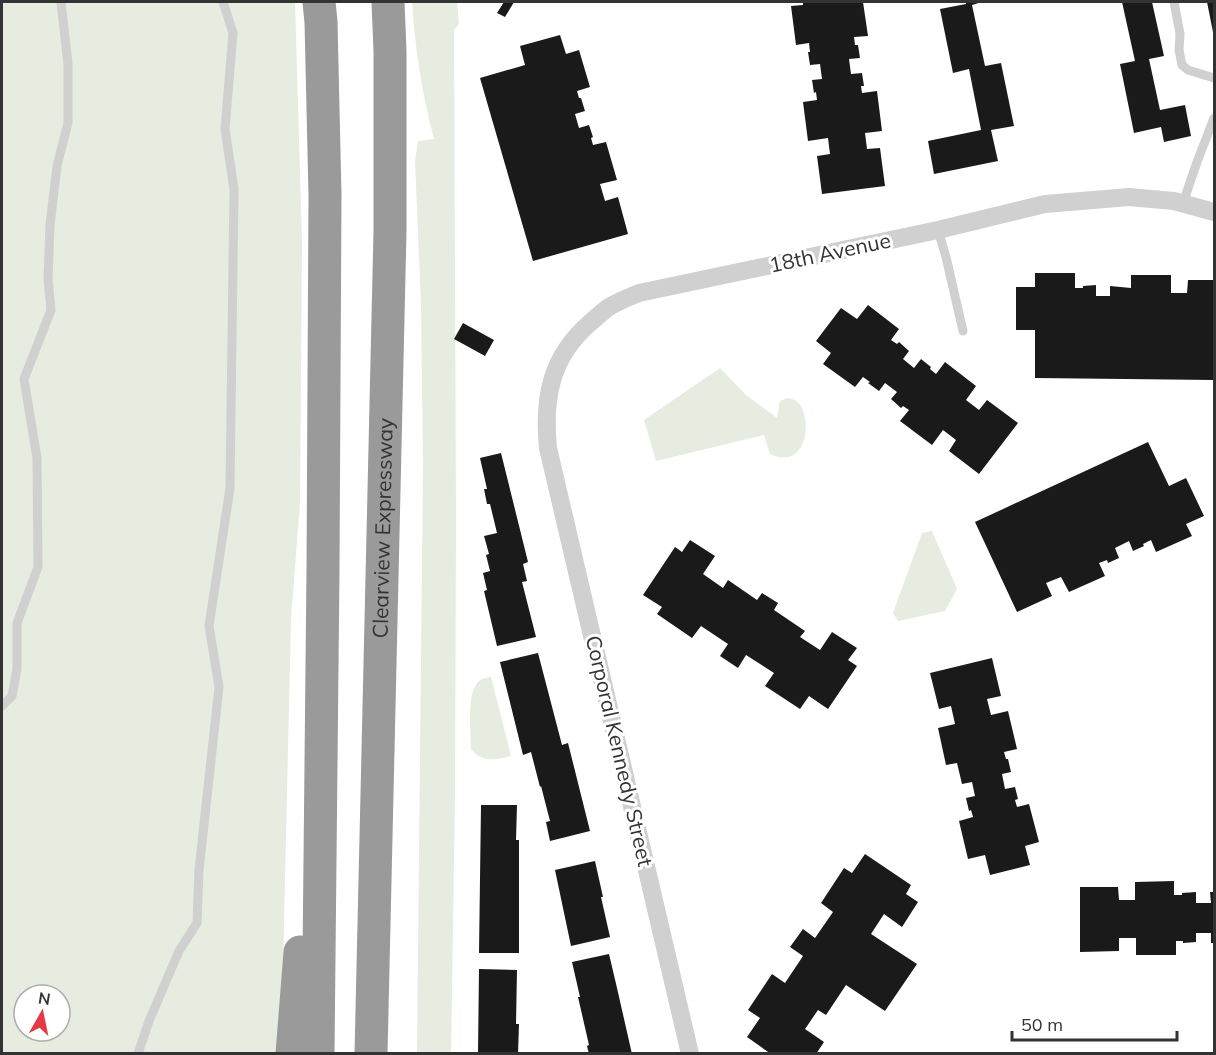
<svg xmlns="http://www.w3.org/2000/svg" width="1216" height="1055" font-family="Mulish,sans-serif">
	<style>
		.green { fill: #e6ecdf; fill-rule: evenodd }
		.building { fill: #1a1a1a }
		.lines { fill: none; stroke-linecap: round; stroke-linejoin: round }
		.lane { stroke: #d0d0d0; stroke-width: 9 }
		.street { stroke: #d0d0d0; stroke-width: 18 }
		.highway { stroke: #9a9a9a; stroke-width: 33 }
		.labels { text-anchor: middle; stroke-width: 6; stroke-linejoin: round; paint-order: stroke }
		.street-label { font-size: 21px; fill: #333; stroke: #fff }
	</style>
	<rect width="100%" height="100%" fill="#fff"/>
	<!-- green -->
	<path class="green" d="M2,2h293l7,241 -2,260 -9,115 -10,435 -279,1zM24,995h36v36h-36z
		M412,2h45l2,22 -5,6 2,491 -1,272 -4,261 -34,-1 6,-587 -2,-164 -6,-141 3,-20 16,-2c-12,-45 -19,-91 -22,-137z
		M720,368l26,27 31,23 3,-17 7,-3c3,1 7,1 9,3 17,11 14,71 -26,53l-6,-19 -108,26 -12,-41z
		M932,531l25,58 -12,22 -47,10 -5,-8 29,-80z
		M491,677l20,79c-15,4 -29,7 -40,-7 0,-17 -5,-53 7,-67 4,-4 8,-4 13,-5z"/>
	<!-- building -->
	<path class="building" d="M504,2h10l-9,15 -8,-4z
		M803,2h60l5,34 -14,1 1,8h3l2,13 -11,1 2,15 11,-1 2,13h-3l1,7 15,-2 5,40 -17,2 2,16 13,-1 5,38 -63,8 -5,-38 13,-2 -2,-16 -20,3 -5,-39 14,-2 -1,-8 -2,1 -2,-13 10,-1 -2,-15 -10,1 -2,-13h2l-1,-9 -13,2 -5,-39 12,-1z
		M966,2h16l-10,3 13,61 16,-3 13,63 -23,4 7,31 -64,13 -6,-33 53,-11 -12,-61 -16,4 -13,-64 26,-5z
		M1122,2h30l12,54 -15,3 11,51 25,-5 6,31 -27,6 -3,-15 -27,6 -14,-69 15,-3z
		M1207,2h7v30h-1z
		M560,35l6,19 13,-4 11,37 -13,4 2,7h2l4,13 -10,3 4,14 10,-3 4,12 -2,1 2,7 13,-3 11,38 -17,4 5,17 13,-4 10,37 -95,27 -53,-183 45,-13 -5,-19z
		M1035,273h40v15h8v-2l13,-1v11h14v-10l21,2v-13h40v18h16l1,-13h26v100l-179,-2v-48h-19v-43h19z
		M868,305l31,24 -8,11 6,4 2,-2 10,9 -6,8 11,9 7,-9 10,8 -1,2 6,5 9,-12 31,24 -10,14 13,10 8,-10 31,23 -39,51 -30,-23 7,-11 -13,-10 -11,15 -32,-24 9,-11 -6,-4 -2,2 -10,-9 6,-7 -12,-9 -6,8 -11,-8 2,-1 -7,-5 -8,10 -32,-23 8,-11 -15,-12 25,-33 16,11z
		M463,323l31,17 -9,16 -31,-17z
		M1148,442l21,44 17,-8 18,38 -18,8 6,12 -36,16 -5,-12 -8,4 1,2 -11,5 -4,-10 -14,7 4,10 -11,5 -1,-3 -8,3 6,13 -36,16 -8,-15 -15,6 6,13 -35,16 -42,-90z
		M501,453l27,109 -5,2 4,17 -5,1 14,55 -39,9 -13,-55 3,-1 -4,-17 7,-2 -4,-16 3,-1 -5,-18 13,-3 -7,-29h-3l-3,-15h3l-7,-31z
		M690,540l25,16 -12,18 20,14 5,-8 29,20 5,-7 16,10 -4,7 31,21 -5,6 20,13 12,-18 25,16 -9,12 9,6 -29,43 -19,-13 -9,13 -35,-23 9,-13 -28,-18 -8,13 -18,-12 8,-12 -27,-18 -9,12 -35,-24 5,-7 -19,-12 32,-48 7,5z
		M538,653l24,92 6,-2 22,88 -40,10 -4,-19 4,-1 -9,-35 -1,1 -9,-35 -8,3 -23,-93z
		M992,658l9,38 -14,3 4,16 17,-4 9,38 -13,3 2,7h2l3,13 -9,2 3,15 10,-2 3,12 -3,1 2,7 12,-3 10,38 -14,4 5,19 -40,10 -5,-20 -17,4 -9,-38 14,-4 -2,-7 -2,1 -3,-13 9,-2 -3,-14 -10,2 -5,-21 -11,2 -8,-37 17,-4 -4,-18 -12,3 -9,-36z
		M481,805h36l-1,35h3v113h-40z
		M865,854l46,31 -5,9 12,8 -16,25 -18,-13 -13,20 46,30 -32,47 -39,-26 -20,30 -8,-5 -13,19 19,13 -8,12h-45l-24,-17 13,-19 -12,-8 24,-36 13,9 18,-27 -13,-9 13,-18 12,9 18,-26 -12,-9 23,-35 8,5z
		M595,861l8,36h-2l9,40 -39,9 -16,-76z
		M1174,881v14h8v-2l14,-1v11h15l-1,-11h4v51h-3v-10h-15v9l-13,1v-2h-7v14h-40v-17h-17v13l-39,1v-65h38l1,13h16v-18z
		M609,954l8,34 15,66h-43l-2,-8 2,-1 -11,-48h2l-8,-35z
		M479,969l38,1 -1,54h3l-1,30h-40z"/>
	<g class="lines">
		<!-- lane -->
		<path class="lane" d="M1174,2l6,32 -1,16 3,15 6,5 26,8
			M1183,203l14,-41 17,-44
			M938,230l8,27 17,74
			M2,706l10,-10 5,-27v-46l21,-56 -1,-109 -13,-79 27,-69 -3,-31 2,-54 7,-59 11,-43v-59l-7,-62
			M138,1054l11,-33 30,-70 18,-28 2,-53 20,-183 -10,-61 21,-138 4,-299 -9,-60 8,-96 -10,-31"/>
		<!-- street -->
		<path class="street" d="M690,1054l-142,-606c-5,-51 3,-92 43,-126 6,-5 12,-11 18,-15 10,-6 20,-10 30,-14l299,-63 107,-26 84,-7 45,4 40,11"/>
		<!-- highway -->
		<g class="highway">
			<path d="M292,1054l8,-102"/>
			<path d="M318,1054l5,-484 2,-375 -4,-173 -2,-20"/>
			<path id="s1" d="M371,1054l19,-823v-180l-2,-49"/>
		</g>
	</g>
	<g class="labels">
		<!-- street labels -->
		<g class="street-label">
			<text transform="translate(830 253) rotate(-12)" y="7">18th Avenue</text>
			<text dy="7" stroke="none"><textPath href="#s1" startOffset="526">Clearview Expressway</textPath></text>
			<text transform="translate(619 751) rotate(77)" y="7">Corporal Kennedy Street</text>
		</g>
	</g>
	<!-- border -->
	<rect width="1216" height="1055" fill="none" stroke="#333333" stroke-width="6"/>
	<!-- north arrow -->
	<g transform="translate(42 1013) rotate(9)"><circle r="28" fill="#ffffff" stroke="#adadad" stroke-width="1.5"/>
	<path d="M0-4.5L10 22L0 15L-10 22Z" fill="#e63946"/>
	<text y="-9" font-size="16" font-weight="bold" text-anchor="middle" fill="#333333">N</text>
	</g>
	<!-- scale -->
	<path d="M1012 1031v9h165v-9" fill="none" stroke="#333333" stroke-width="3"/>
	<text x="1021" y="1031" font-size="18" fill="#333333" stroke="#ffffff" stroke-width="4.5" paint-order="stroke">50 m</text>
</svg>
